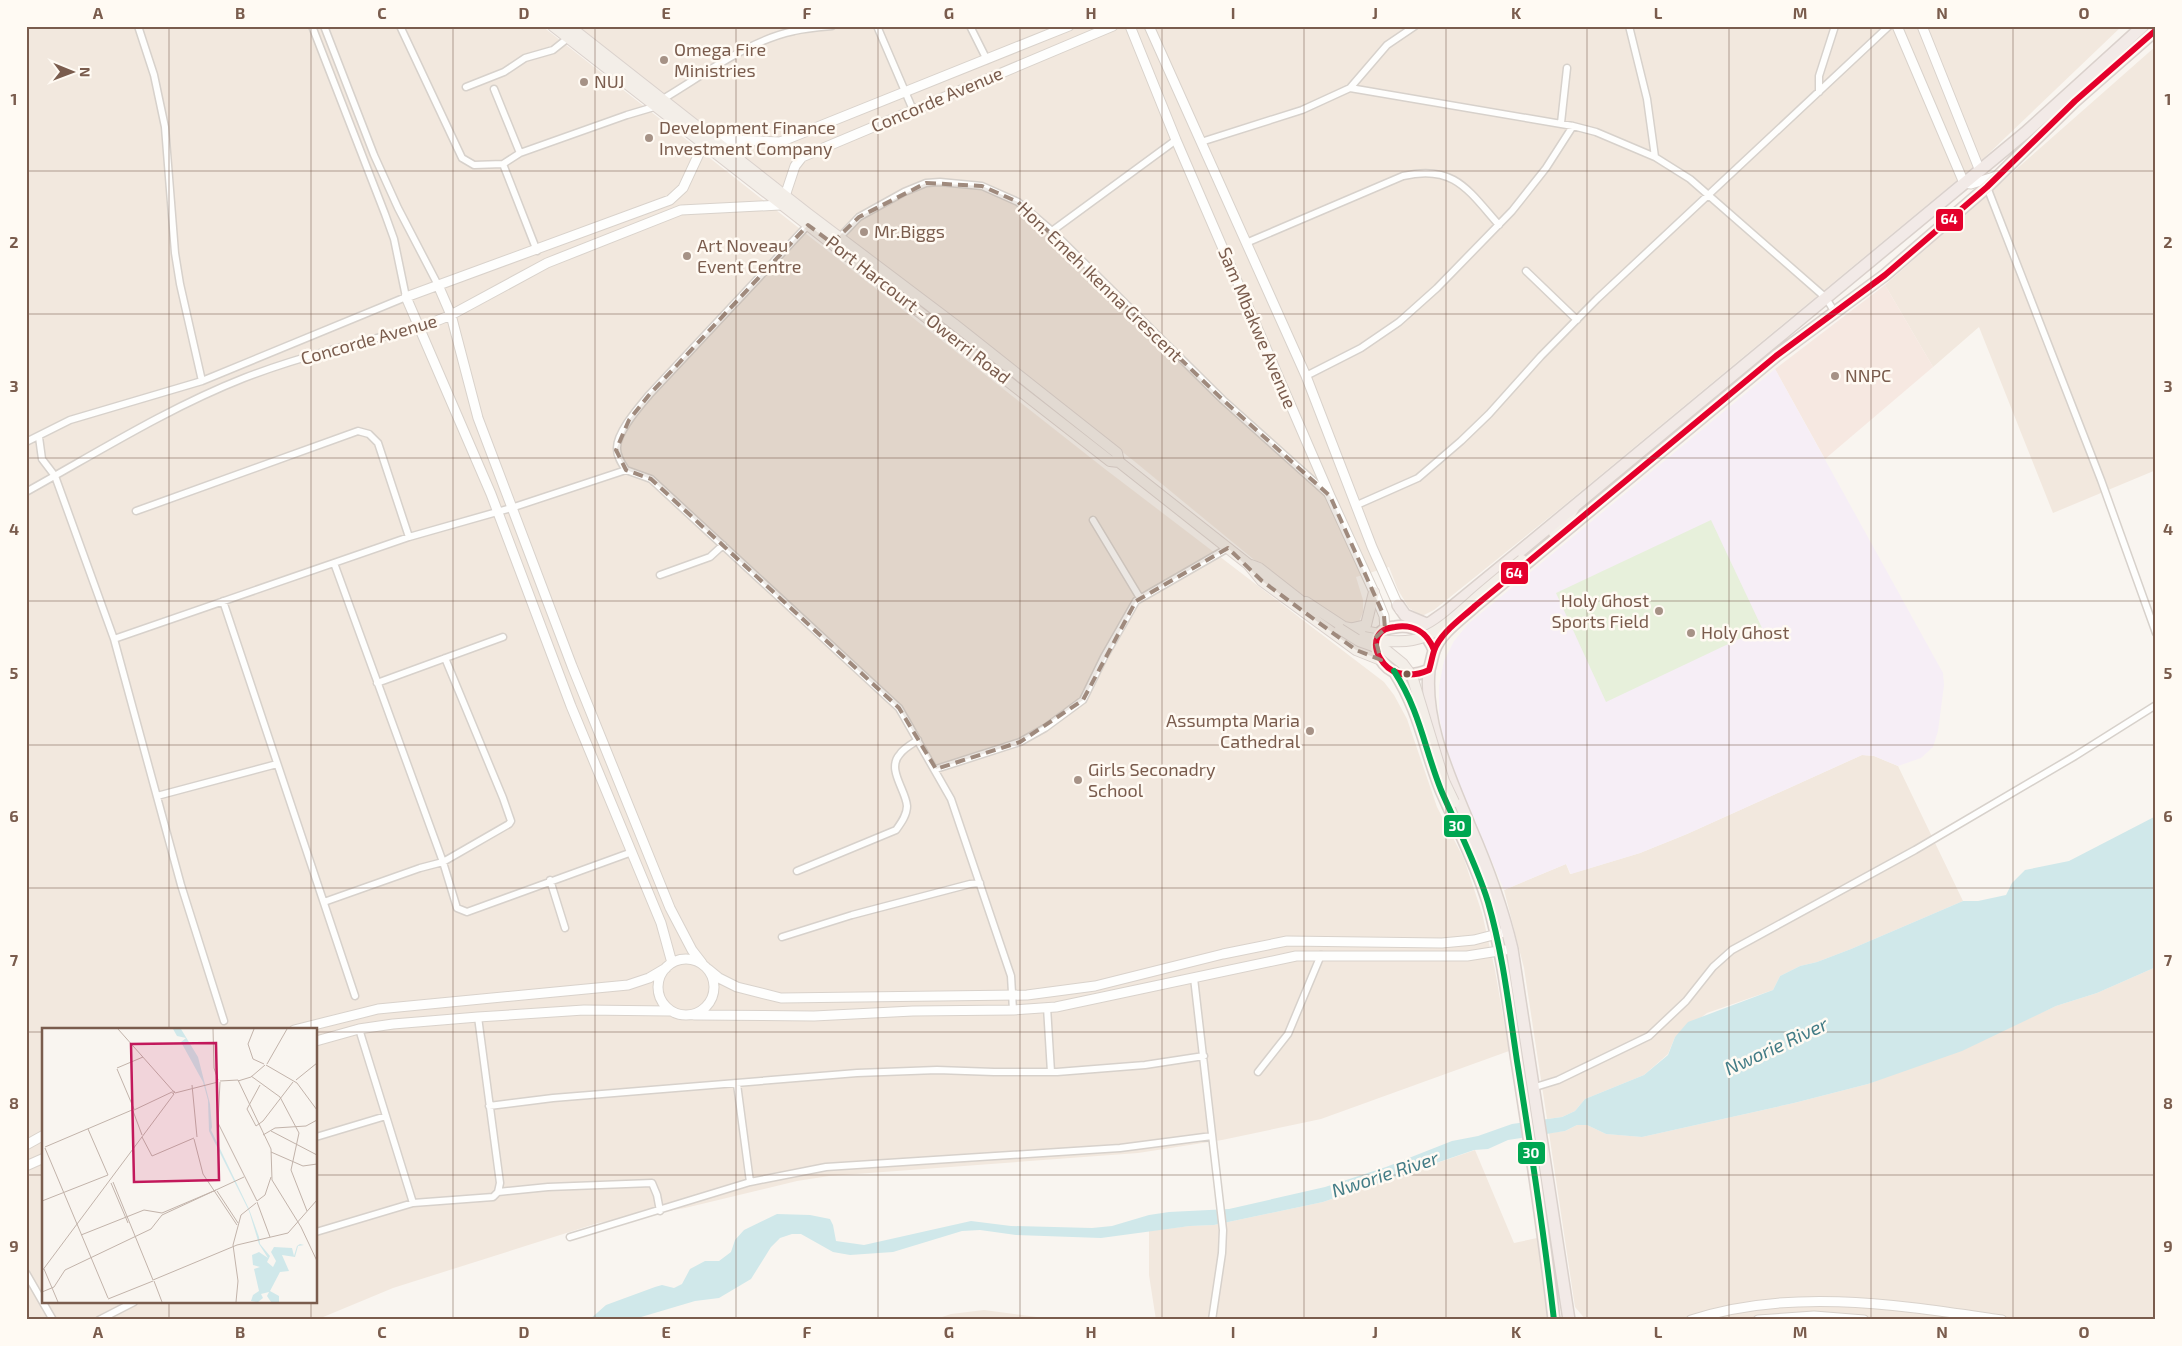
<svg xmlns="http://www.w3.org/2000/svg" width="2182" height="1346" font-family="'Exo 2',sans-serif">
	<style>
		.residential { fill: #f2e8de; fill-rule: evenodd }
		.commercial { fill: #f6e8e1 }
		.education { fill: #f6eef6 }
		.green { fill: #e7f0db }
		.water { fill: #d0e8ea }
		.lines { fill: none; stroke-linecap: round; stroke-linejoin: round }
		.street-casing { stroke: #d7d1cb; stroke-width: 9 }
		.secondary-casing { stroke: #d9d2cb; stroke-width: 11 }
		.primary-casing { stroke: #dad1cc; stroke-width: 12 }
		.highway-casing { stroke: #dad1cc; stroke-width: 14 }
		.street { stroke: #fefefd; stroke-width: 6 }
		.secondary { stroke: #fefefd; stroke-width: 9 }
		.primary { stroke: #f3eee8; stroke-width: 10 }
		.highway { stroke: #f2eae7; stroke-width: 11 }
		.primary-bridge-casing { stroke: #dad1cc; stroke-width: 12; stroke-linecap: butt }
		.primary-bridge { stroke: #f3eee8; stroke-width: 10 }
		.bus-1-casing { stroke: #fffaf3; stroke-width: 10 }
		.bus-2-casing { stroke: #fffaf3; stroke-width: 10 }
		.bus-1 { stroke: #e4002b; stroke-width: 6 }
		.bus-2 { stroke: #00a651; stroke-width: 6 }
		.marked { fill: #9f8a7d; fill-opacity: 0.2; stroke: #9f8a7d; stroke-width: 4; stroke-dasharray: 10 6; stroke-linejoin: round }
		.grid { fill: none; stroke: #7a5c4d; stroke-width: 1; stroke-opacity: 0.55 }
		.poi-dot { fill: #a69286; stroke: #fffaf3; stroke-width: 2 }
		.bus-dot { fill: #7a5c4d; stroke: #fffaf3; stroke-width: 2 }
		.labels { text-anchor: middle; stroke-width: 5; stroke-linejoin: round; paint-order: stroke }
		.poi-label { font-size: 18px; fill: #7a5c4d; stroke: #fffaf3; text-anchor: start }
		.street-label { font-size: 18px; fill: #7a5c4d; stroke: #fffaf3 }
		.water-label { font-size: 19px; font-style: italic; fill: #437c86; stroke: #fffaf3 }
		.inset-road { fill: none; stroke: #c2b3aa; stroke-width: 1 }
		.view { fill: #c2185b; fill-opacity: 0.15; stroke: #c2185b; stroke-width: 2.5 }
		.inset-edge { fill: none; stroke: #7a5c4d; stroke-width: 2.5 }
		.line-badge { stroke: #fffaf3; stroke-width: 2 }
		.badge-label { font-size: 14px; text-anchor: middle; font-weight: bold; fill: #fff }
		.neatline { fill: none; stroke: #7a5c4d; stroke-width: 2 }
		.grid-label { font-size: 16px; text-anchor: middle; font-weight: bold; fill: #7a5c4d }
	</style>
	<rect width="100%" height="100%" fill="#f9f5f0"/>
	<!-- residential -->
	<path class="residential" d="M26,26h516l563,443 279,213 10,13 13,24 30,88 27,52 18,54 13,57 14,81 -188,68 -99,21 -84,13 -309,23 -32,5 -112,27 -87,15 -205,65 -77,32h-290zM44,1030h272v272h-272z
		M576,26h1546l-137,131 -423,350 -128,103 -12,6 -13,-8 -11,-18 -9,-23 -33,10 7,23v12l-5,12 -6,3 -17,-6 -60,-44 -141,-116z
		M2156,46v424l-103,43 -74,-186 -46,40 -48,-82z
		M1862,755l12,1 24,10 65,135 -112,48 -34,13 -17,4 -20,10 -7,14 -66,23 -32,24 -7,17 -24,21 -59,24 -10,12 -13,6 -15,2 -23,-151 -20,-78 62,-26 4,10 70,-21 47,-19z
		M2156,967v353h-570l-11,-13 -26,-174 16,-2 12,-6h10l19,9 36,3 152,-34 74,-19 146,-59 42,-19 41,-13z
		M1475,1150l39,93 23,-5 11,82h-392l-7,-45v-44l41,-5 24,-1 109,-23z
		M984,1310l76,10h-127l18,-6z"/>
	<!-- commercial -->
	<path class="commercial" d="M1885,285l48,82 -108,92 -50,-90z"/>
	<!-- education -->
	<path class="education" d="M1775,369l168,304 1,12 -6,46 -5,16 -12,11 -23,8 -24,-10 -12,-1 -175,79 -47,19 -69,21 -5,-10 -62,26 -48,-114 -13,-40 -4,-22v-28l5,-25 10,-20 14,-17z"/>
	<!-- green -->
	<path class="green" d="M1711,520l51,108 -156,74 -50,-109z"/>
	<!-- water -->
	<path class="water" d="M2156,816v151l-59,26 -41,13 -94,45 -94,33 -74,19 -152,34 -36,-3 -19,-9h-10l-12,6 -57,9 -20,9 -14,1 -151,52 -109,23 -24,1 -89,12 -85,-3 -36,-5 -18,1 -69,21 -43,3 -17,-3 -32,-18h-9l-12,4 -9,9 -20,32 -32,19 -24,3 -64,19h-42l17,-15 49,-18 7,-2 12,3 8,-4 8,-15 15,-8h14l12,-9 4,-12 9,-10 33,-16 33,1 20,4 3,6 3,16 28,4 107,-24 40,5 81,2 20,-2 37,-11 20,-3 60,-3 96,-22 61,-20 66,-26 26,-5 34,-12 50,-7 13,-6 10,-12 59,-24 24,-20 7,-18 13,-15 85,-32 7,-14 20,-10 17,-4 34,-13 112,-48h15l28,-6 6,-12 13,-13 44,-9z"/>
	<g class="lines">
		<defs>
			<path id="street" d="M138,26l16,49 11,52 10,126 5,31 22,97
				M324,26l50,129 24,53 40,77
				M400,26l62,132 12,7 29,-1 34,87
				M877,26l36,84
				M970,26l17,34
				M466,87l38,-15 21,-14 28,-8 15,-12
				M1350,88l223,38 23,6 59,25 -8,-58 -18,-73
				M494,89l26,64
				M1819,92v-16l16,-50
				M663,99c39,-23 86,-59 131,-68 12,-3 26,-4 38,-5
				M1561,123l6,-55
				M1201,142l101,-32 48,-22 37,-43 28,-19
				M1655,157l35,22 136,119 8,13
				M503,164l17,-11 107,-38 27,-8
				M1987,187l114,293 55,153
				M808,225l-159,170c-10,12 -33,38 -32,54 0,8 5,15 9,21l25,9 248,229 52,91 60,177 2,34
				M1052,231l124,-91
				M837,240l22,-23 45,-25 22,-9 14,-1 42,4 36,16 34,29 171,169 106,95
				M1246,243l157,-67c51,-12 65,14 96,49
				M1526,271l51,49
				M1306,376l55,-28 38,-26 38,-34 75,-77 34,-43 27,-42
				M39,437l3,22 13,17 59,163 67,246 43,136
				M26,442l44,-22 132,-39 204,-84 -12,-58 -9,-25 -73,-188
				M26,492c72,-40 142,-84 218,-114 57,-22 116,-36 175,-50
				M1357,505l61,-27 43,-37 28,-27 52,-58 56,-57 292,-273
				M136,511l222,-80 11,3 9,9 31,94
				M1093,520l47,78
				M334,563l109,299 14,46 10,4 165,-60
				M660,575l50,-18 13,-12
				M223,601l132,395
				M114,639l295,-102 102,-29 115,-38
				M377,683l126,-46
				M936,769l84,-27 25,-14 38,-28 21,-43 32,-56 92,-53
				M157,796l120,-32
				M797,871l99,-41c5,-7 11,-15 11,-24 -1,-16 -21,-37 -7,-52 4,-6 12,-10 18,-14
				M550,880l15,48
				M324,902l96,-34 23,-6 66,-38 2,-3 -8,-23 -58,-140
				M782,937l70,-22 118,-31 10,-1
				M1194,978l29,252 -1,23 -10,67
				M1047,1007l4,65
				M359,1029l54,174
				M1258,1072l30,-38 33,-79
				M737,1084l13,98 76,-15 294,-19 92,-12
				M1532,1088l26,-8 91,-44 37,-35 27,-34 19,-17 183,-100 160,-94 81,-51
				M489,1106l64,-8 304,-25 80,-3 57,2h63l88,-7 59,-9
				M316,1137l70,-21
				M498,1192l50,-5 104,-4 5,12 3,16
				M316,1232l97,-29 80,-6 5,-5 2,-9 -22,-166
				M570,1237l180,-55
				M26,1273l27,47
				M99,1320l35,-18"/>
			<path id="secondary" d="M1130,26l46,114 154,356 44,96 10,24 1,13
				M1149,26l157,350 66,171 28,63
				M1897,26l67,157 7,1 26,-8
				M1922,26l58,145
				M713,139l67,3 289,-116
				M785,196l10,-30 7,-9 311,-131
				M438,285l13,30 27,103 94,248 98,242 22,42 10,13
				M419,328l32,-13 96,-52 134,-53 99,-5
				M658 987a28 28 0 1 1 56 0a28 28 0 1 1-56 0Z
				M672,963l-11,-40 -90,-217 -80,-212 -85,-197 264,-97 13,-12 20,-43
				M708,969l11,9 18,9 44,11 246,-3 68,-9 128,-32 64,-13 155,2 32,-3 27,-7
				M694,1015l120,1 99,-5 100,-1 43,-3 240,-51h171l38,-6
				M294,1030l84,-21 250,-24 21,-7 17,-10
				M316,1041l43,-12 34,-5 85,-7 106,-7 86,1
				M26,1145l18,-10
				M26,1166l18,-8
				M1691,1320c101,-33 208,-15 311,0
				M1758,1320l56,-4 50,4"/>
			<path id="primary" d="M553,26l557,435 9,1 129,102 14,17 94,69 25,10
				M569,26l238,187 147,111 163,129 2,9
				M1554,533l9,-7 11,-18
				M1251,565l8,3 51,40
				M1306,602l38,25 35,7
				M1353,628l13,-3 8,-33"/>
			<path id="highway" d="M1398,605l7,10 19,8
				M1416,628l14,-5 17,-12 72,-59 506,-419 118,-107
				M1434,650c-7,-18 -21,-26 -39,-23 -7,1 -13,2 -17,9 -7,14 6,33 20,37 10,3 22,1 31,-3 2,-6 3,-13 5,-19 6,-18 27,-32 41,-45l301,-250 109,-81 102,-88 88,-86 81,-71
				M1429,670c-5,55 21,107 41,157 17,39 32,80 42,122l57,371
				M1394,671c26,40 30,76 47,119 16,37 35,73 47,112 15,52 21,106 29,159 14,87 27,172 37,259"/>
		</defs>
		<!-- street casing -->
		<use href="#street" class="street-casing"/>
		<!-- secondary casing -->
		<use href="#secondary" class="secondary-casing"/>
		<!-- primary casing -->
		<use href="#primary" class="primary-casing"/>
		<!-- highway casing -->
		<use href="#highway" class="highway-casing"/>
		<!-- street -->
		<use href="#street" class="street"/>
		<!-- secondary -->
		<use href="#secondary" class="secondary"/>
		<!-- primary -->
		<use href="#primary" class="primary"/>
		<!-- highway -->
		<use href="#highway" class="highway"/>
		<defs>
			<path id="primary-bridge" d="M1340,629l19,12 28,10 16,13 9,12 32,105 10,21
				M1364,637c56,12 70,-1 110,-37 16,-14 32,-27 48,-40"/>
		</defs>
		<!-- primary-bridge casing -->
		<use href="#primary-bridge" class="primary-bridge-casing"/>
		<!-- primary-bridge -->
		<use href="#primary-bridge" class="primary-bridge"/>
		<defs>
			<path id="bus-1" d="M1434,650c-7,-18 -21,-26 -39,-23 -7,1 -13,2 -17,9 -7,14 6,33 20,37 10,3 22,1 31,-3 2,-6 3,-13 5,-19 6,-18 27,-32 41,-45l301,-250 109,-81 102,-88 88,-86 81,-71"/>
			<path id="bus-2" d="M1394,671c26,40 30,76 47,119 16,37 35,73 47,112 15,52 21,106 29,159 14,87 27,172 37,259"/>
		</defs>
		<!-- bus-1 casing -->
		<use href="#bus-1" class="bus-1-casing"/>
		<!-- bus-2 casing -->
		<use href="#bus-2" class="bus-2-casing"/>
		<!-- bus-1 -->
		<use href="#bus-1" class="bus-1"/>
		<!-- bus-2 -->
		<use href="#bus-2" class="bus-2"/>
	</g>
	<!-- marked area -->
	<path class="marked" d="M926,183l56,3 36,16 205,198 107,96 54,120 1,13 -10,9 6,22 -25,-10 -94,-69 -34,-33 -92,53 -53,99 -63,42 -84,27 -37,-61 -248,-229 -25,-9 -10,-20 13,-30 20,-25 159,-170 24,18 27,-26z"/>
	<!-- grid -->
	<path class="grid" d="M169,26v1004M311,26v1004M453,26v1294M595,26v1294M736,26v1294M878,26v1294M1020,26v1294M1162,26v1294M1304,26v1294M1446,26v1294M1587,26v1294M1729,26v1294M1871,26v1294M2013,26v1294M26,171h2130M26,314h2130M26,458h2130M26,601h2130M26,745h2130M26,888h2130M26,1032h18M316,1032h1840M26,1175h18M316,1175h1840M169,1302v18M311,1302v18"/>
	<!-- markers -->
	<g class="poi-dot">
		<circle cx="664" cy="60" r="5"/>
		<circle cx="584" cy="82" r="5"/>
		<circle cx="649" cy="138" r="5"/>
		<circle cx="864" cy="232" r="5"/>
		<circle cx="687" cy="256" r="5"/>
		<circle cx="1835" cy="376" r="5"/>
		<circle cx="1659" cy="611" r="5"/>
		<circle cx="1691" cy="633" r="5"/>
		<circle cx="1310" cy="731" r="5"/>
		<circle cx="1078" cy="780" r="5"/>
	</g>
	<circle class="bus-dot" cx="1407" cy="674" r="4.5"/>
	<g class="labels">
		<!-- poi labels -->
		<g class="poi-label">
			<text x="674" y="56">Omega Fire<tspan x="674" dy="21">Ministries</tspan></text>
			<text x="594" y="88">NUJ</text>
			<text x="659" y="134">Development Finance<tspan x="659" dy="21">Investment Company</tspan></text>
			<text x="874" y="238">Mr.Biggs</text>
			<text x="697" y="252">Art Noveau<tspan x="697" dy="21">Event Centre</tspan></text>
			<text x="1845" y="382">NNPC</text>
			<text x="1649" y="607" text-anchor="end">Holy Ghost<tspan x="1649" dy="21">Sports Field</tspan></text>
			<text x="1701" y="639">Holy Ghost</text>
			<text x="1300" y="727" text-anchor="end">Assumpta Maria<tspan x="1300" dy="21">Cathedral</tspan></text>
			<text x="1088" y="776">Girls Seconadry<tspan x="1088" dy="21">School</tspan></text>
		</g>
		<!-- street labels -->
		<g class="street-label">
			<text transform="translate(937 100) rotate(-23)" y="6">Concorde Avenue</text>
			<text transform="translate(1100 282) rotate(44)" y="6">Hon. Emeh Ikenna Crescent</text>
			<text transform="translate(918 310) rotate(38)" y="6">Port Harcourt - Owerri Road</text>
			<text transform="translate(1257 328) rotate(67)" y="6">Sam Mbakwe Avenue</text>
			<text transform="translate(369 340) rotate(-16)" y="6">Concorde Avenue</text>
		</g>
		<!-- water labels -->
		<g class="water-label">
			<text transform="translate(1776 1046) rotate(-25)" y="7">Nworie River</text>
			<text transform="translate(1385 1174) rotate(-18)" y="7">Nworie River</text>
		</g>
	</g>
	<!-- overview -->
	<g transform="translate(42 1028)">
		<rect width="275" height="275" fill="#f9f5f0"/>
		<path d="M131,1h8l17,28 12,47 2,23 -1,3 38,79 10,28 1,7 10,12 -3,6 6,5 3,-6 -5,-9 3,-5 18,1 2,8 3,-10 3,-2 4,1 -6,1 -3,11 -13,-2 7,16 -9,1 -10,19 9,5v6h-8l-4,-6 2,-4 -8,2 2,4 -5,4 -7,-1 2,-6 6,-4 -5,-22 6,-2 -7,-2 -1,-10 7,-3 9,6 -9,-14 -10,-33 -40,-80 -1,-31 -5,-18 -22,-40 5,-4 -9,-2z" fill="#d0e8ea"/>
		<path class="inset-road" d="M76,1l55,62v3l2,-2 -2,-1M171,1l1,39 4,12M212,1l-6,15 5,15 11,5M225,36l20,-35M224,37l31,18 20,27M75,40l26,-11M75,41l17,40M209,48l29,21 19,36 -8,37 16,41M254,52l21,-17M178,53l18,-1 33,69 1,31 29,47 16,34M196,53l13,-4 14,-12M178,54l-2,41 39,78M150,57l5,52M218,57l-13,24 9,17 7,-5 30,-39M133,65l43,-11M92,82l38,-18M91,83l9,24M46,101l20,46M229,103l46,24M221,107l12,-7 31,-2 11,-6M100,109l10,19 42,-18M152,111l9,35 34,51M3,119l87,-37M3,120l32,76M229,124l32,14 14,-2M71,154l40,98M69,155l17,40M175,163l21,32M0,173l66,-26M215,173l8,-6 6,-18M215,174l13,35M35,196l31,74M39,207l63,-25 18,3 54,-23M2,241l14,33M0,243l132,-177M111,252l84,-35 51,-12 29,-33M112,253l8,21M0,264l12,-5 11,-17 86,-41 11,-14 82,-38M66,271l45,-18M194,274l2,-21 -5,-36 8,-30 15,-12"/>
		<path class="view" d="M174,15l3,137 -85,2 -3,-138z"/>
		<rect width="275" height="275" class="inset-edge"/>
	</g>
	<g class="line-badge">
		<rect x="1935" y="208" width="29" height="24" rx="5" fill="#e4002b"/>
		<rect x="1500" y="561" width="29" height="24" rx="5" fill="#e4002b"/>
		<rect x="1443" y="814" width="29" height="24" rx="5" fill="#00a651"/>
		<rect x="1517" y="1141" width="29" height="24" rx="5" fill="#00a651"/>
	</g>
	<g class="badge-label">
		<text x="1949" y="224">64</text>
		<text x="1514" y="578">64</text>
		<text x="1457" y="831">30</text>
		<text x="1531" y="1158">30</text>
	</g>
	<!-- border -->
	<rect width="2182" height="1346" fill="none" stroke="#fffaf3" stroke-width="55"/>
	<!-- north arrow -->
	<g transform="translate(72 72) rotate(91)" stroke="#fffaf3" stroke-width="4" paint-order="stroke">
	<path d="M0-4L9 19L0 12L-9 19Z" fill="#7a5c4d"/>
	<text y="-8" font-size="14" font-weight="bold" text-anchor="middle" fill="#7a5c4d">N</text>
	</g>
	<rect x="28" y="28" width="2126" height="1290" class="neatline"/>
	<g class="grid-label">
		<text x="98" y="19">A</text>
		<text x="240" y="19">B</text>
		<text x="382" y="19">C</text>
		<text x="524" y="19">D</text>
		<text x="666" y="19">E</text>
		<text x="807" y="19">F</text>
		<text x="949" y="19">G</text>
		<text x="1091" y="19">H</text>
		<text x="1233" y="19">I</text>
		<text x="1375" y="19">J</text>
		<text x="1516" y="19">K</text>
		<text x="1658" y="19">L</text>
		<text x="1800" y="19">M</text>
		<text x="1942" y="19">N</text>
		<text x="2084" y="19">O</text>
		<text x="14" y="105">1</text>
		<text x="2168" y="105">1</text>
		<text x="14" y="248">2</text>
		<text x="2168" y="248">2</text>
		<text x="14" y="392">3</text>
		<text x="2168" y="392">3</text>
		<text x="14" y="535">4</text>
		<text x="2168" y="535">4</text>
		<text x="14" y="679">5</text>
		<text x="2168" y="679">5</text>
		<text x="14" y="822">6</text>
		<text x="2168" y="822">6</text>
		<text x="14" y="966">7</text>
		<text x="2168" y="966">7</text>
		<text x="14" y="1109">8</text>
		<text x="2168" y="1109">8</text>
		<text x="14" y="1252">9</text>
		<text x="2168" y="1252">9</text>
		<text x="98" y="1338">A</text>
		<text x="240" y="1338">B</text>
		<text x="382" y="1338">C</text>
		<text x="524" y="1338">D</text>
		<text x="666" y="1338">E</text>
		<text x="807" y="1338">F</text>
		<text x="949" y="1338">G</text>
		<text x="1091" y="1338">H</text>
		<text x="1233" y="1338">I</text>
		<text x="1375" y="1338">J</text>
		<text x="1516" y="1338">K</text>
		<text x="1658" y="1338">L</text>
		<text x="1800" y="1338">M</text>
		<text x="1942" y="1338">N</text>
		<text x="2084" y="1338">O</text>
	</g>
</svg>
